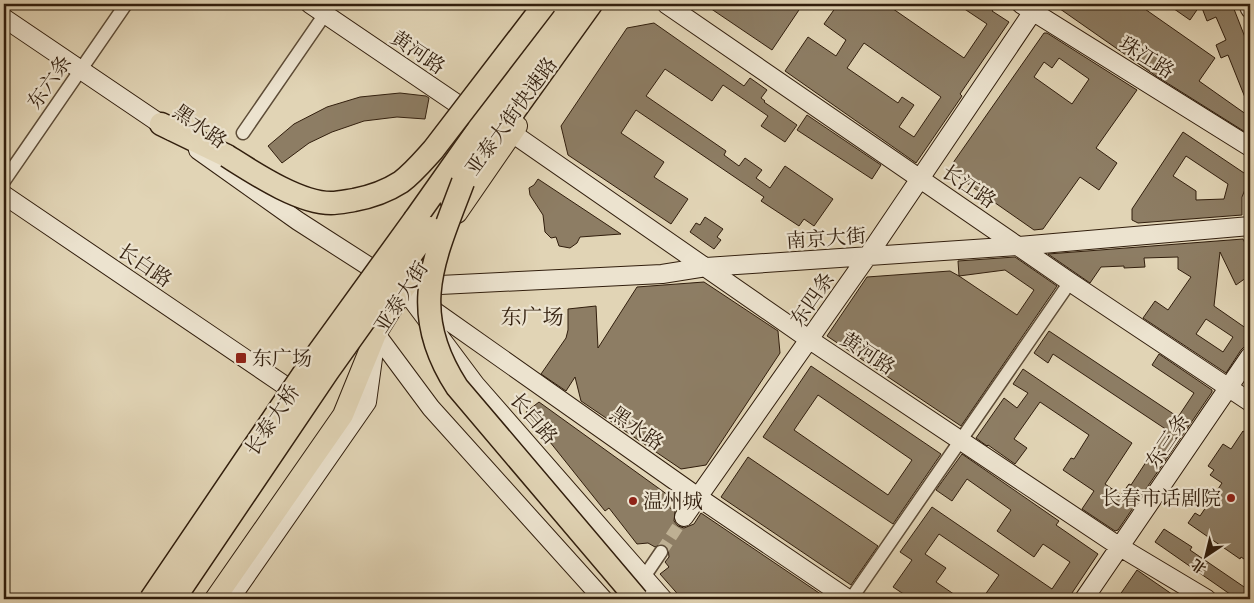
<svg xmlns="http://www.w3.org/2000/svg" width="1254" height="603" font-family="'IM FELL Great Primer','Noto Serif SC',serif">
	<style>
		.building { fill: #8d7d64; stroke: #311e0d; fill-rule: evenodd }
		.lines { fill: none; stroke-linecap: round; stroke-linejoin: round }
		.street-tunnel { stroke: #beb093; stroke-width: 12; stroke-dasharray: 12 6; stroke-linecap: butt }
		.street-casing { stroke: #5d4c37; stroke-width: 15 }
		.secondary-casing { stroke: #311e0d; stroke-width: 20 }
		.primary-casing { stroke: #311e0d; stroke-width: 22 }
		.highway-casing { stroke: #311e0d; stroke-width: 25 }
		.street { stroke: #ece3cf; stroke-width: 12 }
		.secondary { stroke: #ece3cf; stroke-width: 18 }
		.primary { stroke: #e1d4b5; stroke-width: 20 }
		.highway { stroke: #e1d4b5; stroke-width: 22 }
		.highway-bridge-casing { stroke: #311e0d; stroke-width: 25; stroke-linecap: butt }
		.highway-bridge { stroke: #e1d4b5; stroke-width: 22 }
		.poi-dot { fill: #8f2418; stroke: #ece3cf; stroke-width: 2 }
		.labels { text-anchor: middle; stroke-width: 4.5; stroke-linejoin: round; paint-order: stroke }
		.street-label { font-size: 20px; fill: #311e0d; stroke: #ece3cf }
		.poi-label { font-size: 20px; fill: #311e0d; stroke: #ece3cf; text-anchor: start }
		.neighbourhood-label { font-size: 21px; fill: #311e0d; stroke: #ece3cf }
	</style>
	<rect width="100%" height="100%" fill="#e1d4b5"/>
	<filter id="stains"><feTurbulence type="fractalNoise" baseFrequency=".004" numOctaves="4"/><feColorMatrix values="0 0 0 0 .2 0 0 0 0 .09 0 0 0 0 .02 0 0 0 .5 -.17"/></filter>
	<radialGradient id="worn" r=".72"><stop offset=".6" stop-color="#630" stop-opacity="0"/><stop offset="1" stop-color="#630" stop-opacity=".3"/></radialGradient>
	<!-- building -->
	<path class="building" d="M704,4h99l-31,46z
		M838,4h48l78,54 23,-34 -30,-20h40l-5,7 17,11 -49,72 2,2 -46,67 -131,-92 23,-34 28,19 10,-16 -22,-16zM864,43l77,54 -27,40 -15,-10 15,-22 -12,-8 -4,6 -51,-35z
		M1053,4h82l6,4 1,-1 73,51 -16,23 51,36v18l-94,-59z
		M1167,4h34l-11,16z
		M1212,4h20l18,46v60l-22,-55 -7,3 -5,-13 10,-5 -10,-23 -9,4 -5,-13z
		M654,23l90,63 6,-8 17,12 -6,8 4,3 -1,1 33,23 -12,17 -24,-16 7,-10 -45,-31 -11,16 -47,-32 -19,27 80,55 -2,4 15,11 6,-8 17,12 -6,8 14,10 15,-22 48,33 -19,27 -10,-7 -5,7 -38,-25 3,-4 -128,-87 -15,23 43,29 -10,15 34,22 -17,25 -103,-69 -7,-29 66,-98z
		M1044,33h3l90,57 -41,58 21,15 -18,27 -19,-13 -37,52 -9,1 -86,-60zM1059,58l30,21 -17,25 -38,-27 10,-15 8,6z
		M400,93l26,3 3,2 -4,21 -28,-2 -33,4 -32,11 -23,11 -27,20 -14,-17 26,-22 33,-17 33,-10z
		M807,115l74,50 -9,14 -75,-49z
		M1183,132l67,45 -8,20v18l-104,8 -6,-3v-11zM1186,156l42,28 -4,15 -28,1v-9l-23,-15z
		M538,179l83,55 -41,3 -3,6 -7,5 -11,-2 -3,-9 -5,1 -6,-6 -2,-17 -13,-20 -1,-7 5,-3z
		M705,217l18,12 -6,8 4,3 -7,9 -24,-17 6,-9 4,2z
		M1243,239l7,14v22l-14,10 -16,-33 -6,54 36,25v10l-9,9 -15,23 -83,-55 12,-17 13,9 23,-33 -13,-8v-12l-34,1 1,9 -21,1v-2l-23,1 -11,16 -42,-29zM1206,319l27,18 -10,15 -27,-18z
		M1015,257l42,29 -96,140 -134,-90 40,-59 83,-6 9,5 -1,-15zM1005,270l29,20 -17,25 -58,-39z
		M704,282l74,49 2,22 -74,112 -25,4 -100,-68 -6,-24 -9,14 -25,-17 25,-36 2,-8v-21l28,-3 2,42 39,-61z
		M1049,331l129,86 16,-24 -42,-28 7,-11 53,36v2l-94,138 -3,1 -33,-22 12,-18 -31,-21 8,-12 3,1 15,-24 -49,-33 -26,37 13,9 -12,16 -27,-19 -1,1 -11,-8 28,-40 13,10 11,-15 -15,-9 10,-15 109,74 -27,41 16,11 8,-11 2,1 36,-55 -114,-76 -5,9 -14,-10z
		M811,366l130,88 -48,70 -130,-87zM818,395l94,65 -24,35 -94,-65z
		M539,402l129,93 2,13 5,3 -1,10 4,5 6,2 10,-4 7,-11 127,86h-146l-22,-25 9,-7 -4,-5 4,-5 -1,-9 -6,-4 -7,3 -7,-4 -11,1 -28,-36 -4,3 -79,-99z
		M1243,431l7,4v128l-9,-6 -1,2 -52,-36 7,-10 5,3 22,-33 -12,-8 4,-5 -6,-4 15,-22 8,5z
		M962,454l97,67 -3,4 42,29 -30,45h-86l17,-24 -60,-41 -14,20 21,14 -10,14 25,17h-50l-18,-12 19,-27 -12,-8 32,-45 120,82 18,-27 -27,-18 -9,13 -37,-26 14,-21 -44,-31 -15,22 -16,-11z
		M748,457l130,89 -27,39 -130,-88z
		M1164,529l28,18 -2,3 60,41v8h-13l-82,-57z
		M1137,570l42,29h-27l-5,-4 -3,4h-27z"/>
	<g class="lines">
		<!-- street-tunnel -->
		<path class="street-tunnel" d="M661,552l23,-35"/>
		<defs>
			<path id="street" d="M243,133l82,-119
				M4,181l122,-177
				M644,577l17,-25
				M851,599l219,-317"/>
			<path id="secondary" d="M310,4l165,112
				M666,4l404,278 180,120
				M1021,4l229,143
				M1248,4l2,5
				M4,18l167,113
				M512,133l298,207 310,207 87,52
				M198,150l100,71 106,68 71,95 188,215
				M4,195l283,192
				M404,289l36,-4 222,-11 44,-7 313,-21 231,-20
				M423,303l275,194 150,102
				M376,334l55,74 172,191
				M684,517l183,-260 171,-253
				M230,599l137,-197 7,-51
				M1084,599l166,-243"/>
			<path id="primary" d="M457,213l60,-87
				M215,599l128,-184 33,-81 28,-45 35,-50"/>
			<path id="highway" d="M161,124l66,32
				M451,199l140,-195
				M415,219l152,-215"/>
		</defs>
		<!-- street casing -->
		<use href="#street" class="street-casing"/>
		<!-- secondary casing -->
		<use href="#secondary" class="secondary-casing"/>
		<!-- primary casing -->
		<use href="#primary" class="primary-casing"/>
		<!-- highway casing -->
		<use href="#highway" class="highway-casing"/>
		<!-- street -->
		<use href="#street" class="street"/>
		<!-- secondary -->
		<use href="#secondary" class="secondary"/>
		<!-- primary -->
		<use href="#primary" class="primary"/>
		<!-- highway -->
		<use href="#highway" class="highway"/>
		<defs>
			<path id="highway-bridge" d="M227,156c27,17 72,47 104,47 8,0 16,-2 23,-3 16,-3 33,-9 47,-18 12,-9 22,-21 32,-32l112,-146
				M463,182c-29,77 -56,128 -6,205l180,212
				M151,599l162,-239 102,-141
				M174,599l154,-228 102,-143"/>
		</defs>
		<!-- highway-bridge casing -->
		<use href="#highway-bridge" class="highway-bridge-casing"/>
		<!-- highway-bridge -->
		<use href="#highway-bridge" class="highway-bridge"/>
	</g>
	<!-- markers -->
	<g class="poi-dot">
		<rect x="235" y="352" width="12" height="12" rx="2.5"/>
		<circle cx="1231" cy="498" r="5"/>
		<circle cx="633" cy="501" r="5"/>
	</g>
	<g class="labels">
		<!-- street labels -->
		<g class="street-label">
			<text transform="translate(418 52) rotate(34)" y="7">黄河路</text>
			<text transform="translate(1147 57) rotate(32)" y="7">珠江路</text>
			<text transform="translate(49 82) rotate(-55)" y="7">东六条</text>
			<text transform="translate(511 116) rotate(-54)" y="7">亚泰大街快速路</text>
			<text transform="translate(200 126) rotate(35)" y="7">黑水路</text>
			<text transform="translate(969 186) rotate(34)" y="7">长江路</text>
			<text transform="translate(826 238) rotate(-4)" y="7">南京大街</text>
			<text transform="translate(145 265) rotate(34)" y="7">长白路</text>
			<text transform="translate(401 297) rotate(-57)" y="7">亚泰大街</text>
			<text transform="translate(812 299) rotate(-55)" y="7">东四条</text>
			<text transform="translate(868 353) rotate(33)" y="7">黄河路</text>
			<text transform="translate(534 418) rotate(49)" y="7">长白路</text>
			<text transform="translate(272 420) rotate(-56)" y="7">长泰大桥</text>
			<text transform="translate(637 428) rotate(35)" y="7">黑水路</text>
			<text transform="translate(1167 441) rotate(-56)" y="7">东三条</text>
		</g>
		<!-- poi labels -->
		<g class="poi-label">
			<text x="252" y="365">东广场</text>
			<text x="1221" y="505" text-anchor="end">长春市话剧院</text>
			<text x="643" y="508">温州城</text>
		</g>
		<!-- neighbourhood labels -->
		<g class="neighbourhood-label">
			<text x="532" y="324">东广场</text>
		</g>
	</g>
	<!-- margin -->
	<rect width="1254" height="603" fill="none" stroke="#e1d4b5" stroke-width="20"/>
	<rect x="5" y="5" width="1244" height="593" fill="none" stroke="#311e0d" stroke-width="2.5"/>
	<rect x="10" y="10" width="1234" height="583" fill="none" stroke="#311e0d"/>
	<!-- north arrow -->
	<g transform="translate(1206 556) rotate(215)" stroke="#ece3cf" stroke-width="4" paint-order="stroke">
	<path d="M0-4L9 19L0 12L-9 19Z" fill="#311e0d"/>
	<text y="-8" font-size="14" font-weight="bold" text-anchor="middle" fill="#311e0d">北</text>
	</g>
	<rect width="100%" height="100%" filter="url(#stains)"/>
	<rect width="100%" height="100%" fill="url(#worn)"/>
</svg>
